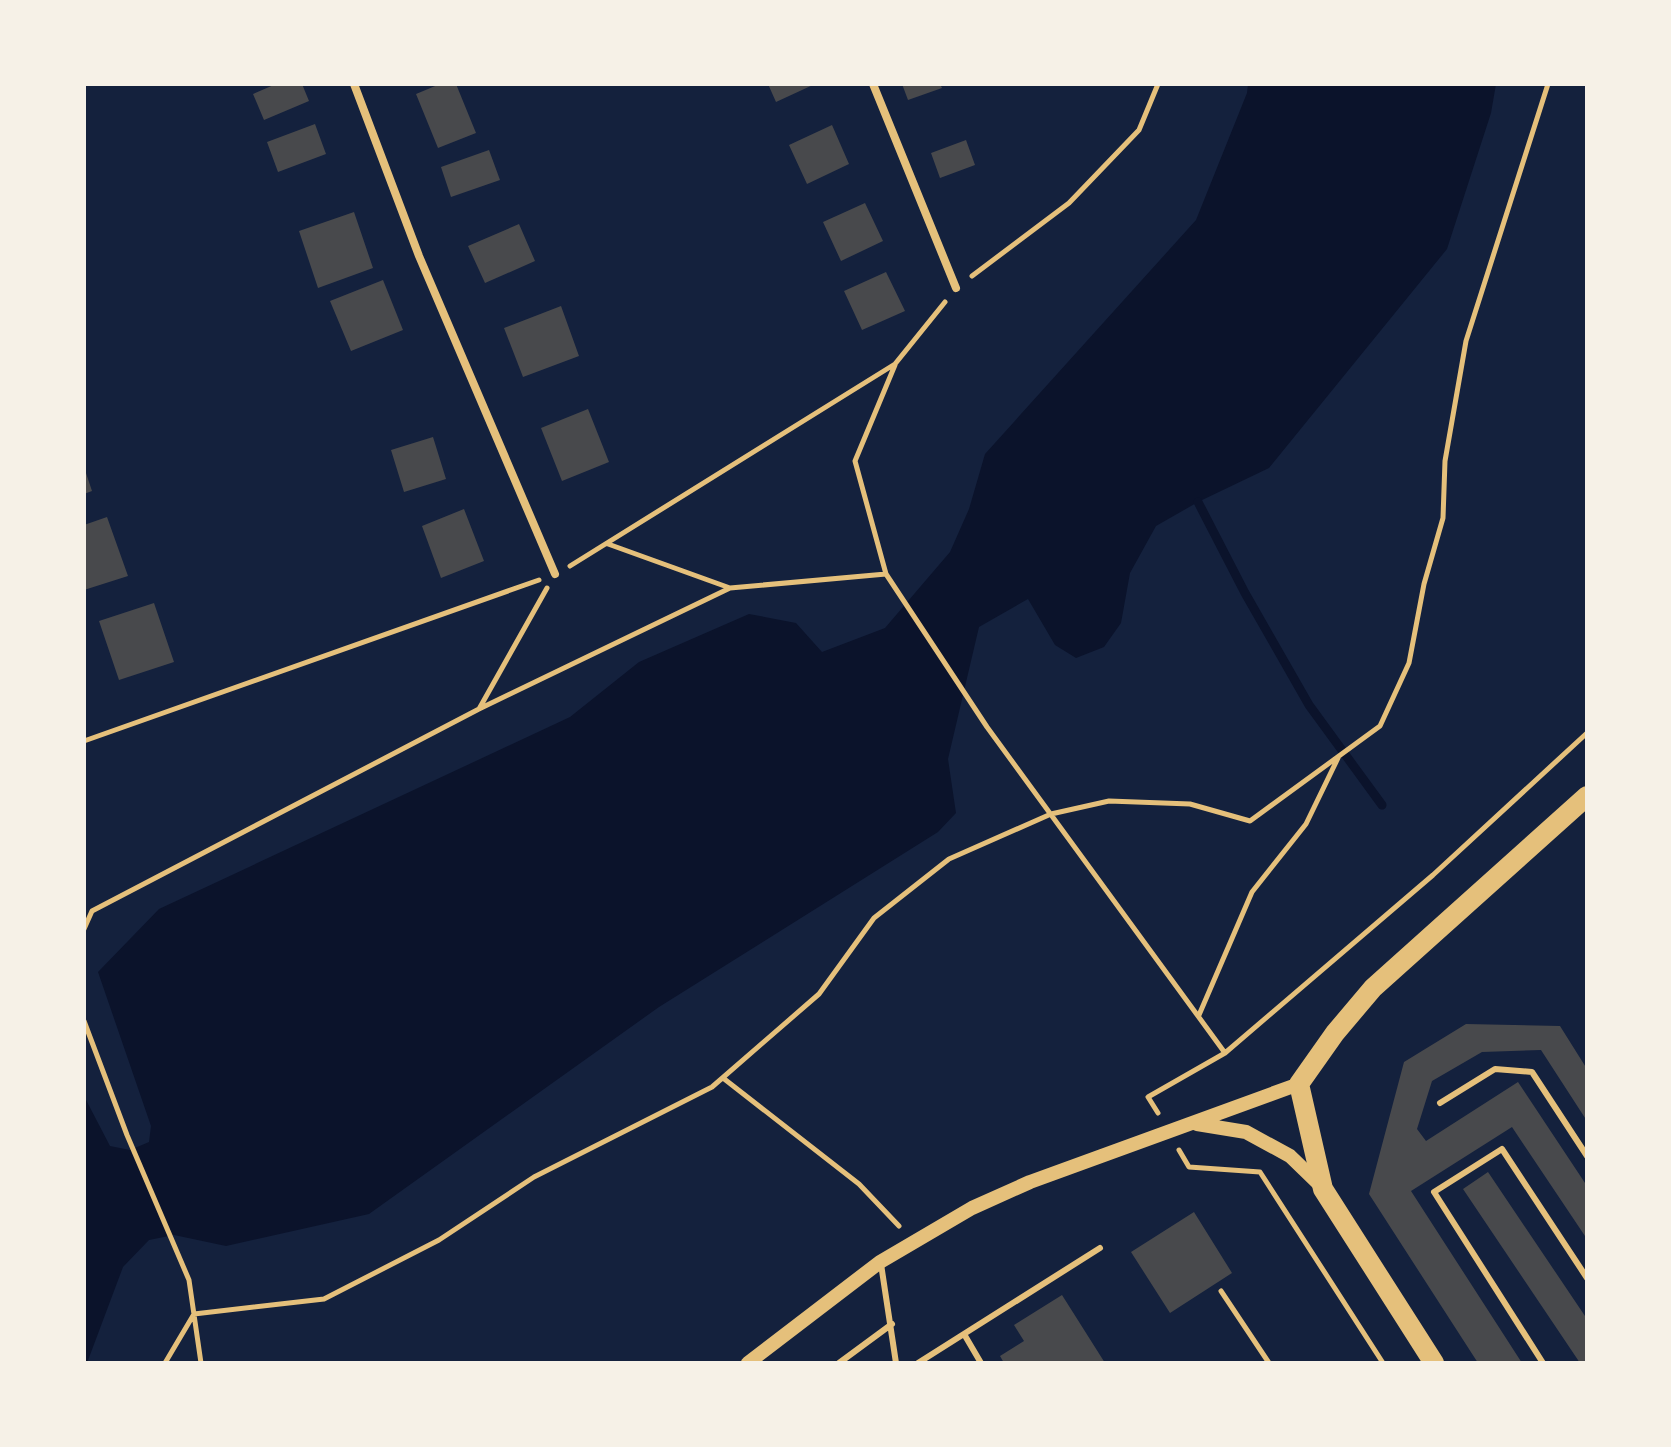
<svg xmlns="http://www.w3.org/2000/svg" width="1671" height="1447" font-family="Manrope,sans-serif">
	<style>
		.water { fill: #0b132b }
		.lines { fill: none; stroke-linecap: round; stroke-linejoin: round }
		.stream { stroke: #0b132b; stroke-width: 9 }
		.building { fill: #48494c }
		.path { stroke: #e5c07b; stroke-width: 5 }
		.service { stroke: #e5c07b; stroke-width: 6 }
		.minor { stroke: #e5c07b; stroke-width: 8 }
		.tertiary { stroke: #e5c07b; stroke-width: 14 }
		.primary { stroke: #e5c07b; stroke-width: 20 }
	</style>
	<rect width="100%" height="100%" fill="#14213d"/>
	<!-- water -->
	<path class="water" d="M1248,84h248l-5,29 -44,136 -178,219 -71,34 -42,24 -26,47 -9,50 -17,24 -28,11 -21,-13 -27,-46 -49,28 -31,132 8,54 -18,19 -279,175 -290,207 -143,32 -52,-11 -25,5 -26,27 -36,96h-3v-267l26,50 20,4 19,-8 2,-16 -53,-154 61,-63 411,-192 69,-55 110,-48 47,9 26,29 63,-24 65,-76 19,-43 16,-55 211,-234 51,-127z"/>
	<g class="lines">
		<!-- stream -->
		<path class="stream" d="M1198,502l47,91 64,112 73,100"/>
	</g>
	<!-- building -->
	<path class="building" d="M276,84h26l7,17 -45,19 -11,-26z
		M440,84h16l20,49 -38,15 -22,-54z
		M768,84h47l-39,18z
		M902,84h38l2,4 -34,12z
		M315,124l11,30 -48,18 -11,-30z
		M832,125l17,39 -42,20 -18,-39z
		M966,140l9,25 -35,13 -9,-25z
		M489,150l11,30 -49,17 -10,-30z
		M865,203l18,38 -42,20 -18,-39z
		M354,212l19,56 -55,20 -19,-57z
		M519,224l16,37 -50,22 -17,-37z
		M886,272l19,39 -43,19 -18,-39z
		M383,280l20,50 -52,21 -21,-50z
		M561,306l18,50 -56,21 -19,-49z
		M588,409l21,53 -47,19 -21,-53z
		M433,437l13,42 -42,13 -13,-42z
		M84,467l8,24 -8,3z
		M464,509l20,52 -43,17 -19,-52z
		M107,517l21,59 -44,14v-65z
		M154,603l20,59 -55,18 -20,-59z
		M1466,1024l94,2 27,43v52l-46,-71 -59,2 -50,29 -15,48 9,12 92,-59 69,104v53l-75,-112 -101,64 111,172h-44l-109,-169 35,-132z
		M1488,1172l99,147v44h-7l-117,-174z
		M1194,1212l38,61 -62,40 -39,-61z
		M1062,1295l43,68h-101l-4,-7 24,-15 -10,-16z"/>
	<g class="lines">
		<!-- path -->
		<path class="path" d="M972,276l97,-73 70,-73 19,-46
			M895,365l-40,96 31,113 101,153 238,326
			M608,544l122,44 156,-14
			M570,566l325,-202 50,-62
			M479,709l68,-121
			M84,741l455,-161
			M84,929l8,-18 387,-202 251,-121
			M1199,1015l53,-123 54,-68 32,-66
			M84,1021l43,114 62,145 12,83
			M723,1078l136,106 40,42
			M1158,1113l-10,-16 77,-44 208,-178 154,-142
			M1179,1150l10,17 71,5 123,191
			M1221,1291l48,72
			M165,1363l29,-49 130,-15 115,-59 95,-63 178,-90 107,-93 55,-76 75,-59 102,-45 58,-13 81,3 60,17 130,-95 29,-63 15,-79 19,-66 2,-57 21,-120 82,-257"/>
		<!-- service -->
		<path class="service" d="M1440,1103l55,-34 37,3 55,84
			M881,1264l15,99
			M964,1334l17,29
			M839,1363l53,-39
			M918,1363l182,-115
			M1543,1363l-109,-171 68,-43 85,129"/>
		<!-- minor -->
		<path class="minor" d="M354,84l65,172 136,318
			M873,84l83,204"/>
		<!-- tertiary -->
		<path class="tertiary" d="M1197,1124l49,8 44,24 31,30
			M748,1363l132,-101 92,-54 58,-26 269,-98"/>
		<!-- primary -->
		<path class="primary" d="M1434,1363l-111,-174 -24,-105 36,-51 38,-45 214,-192"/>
	</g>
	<!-- border -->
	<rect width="1671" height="1447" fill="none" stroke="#f6f1e7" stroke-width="172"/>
</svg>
